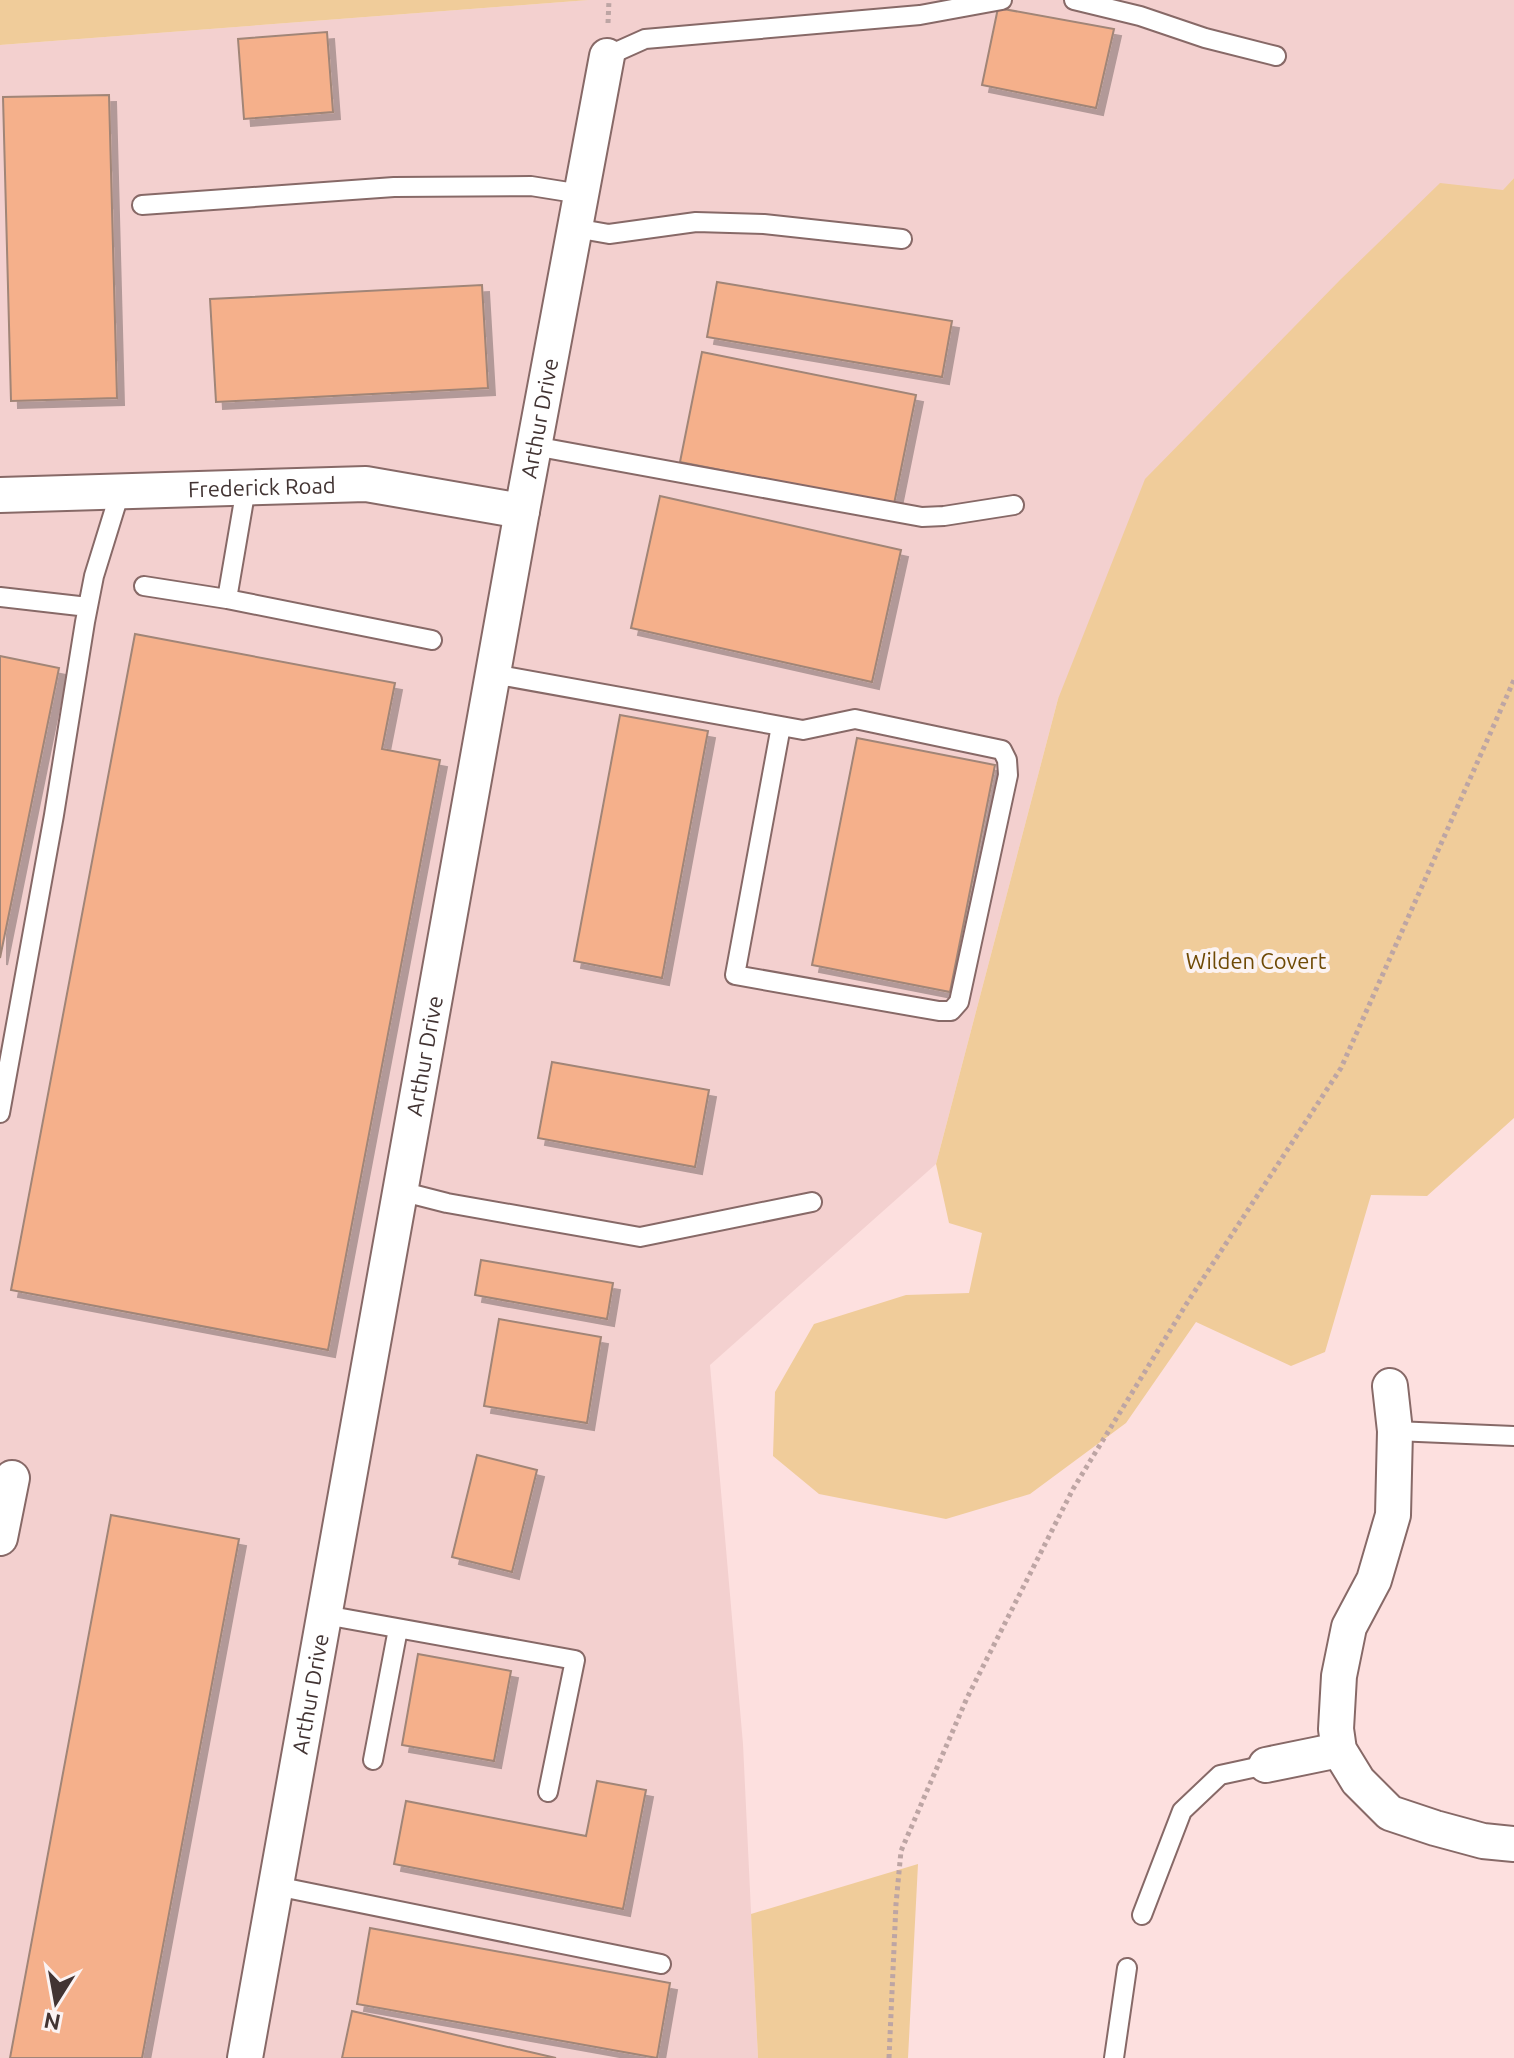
<svg xmlns="http://www.w3.org/2000/svg" width="1514" height="2058" font-family="Ubuntu,sans-serif">
	<style>
		.built { fill: #f3d0cf }
		.green { fill: #f0cc9a }
		.building { fill: #f5b08b; stroke: #a18577; stroke-width: 2; filter: url(#shadow) }
		.lines { fill: none; stroke-linecap: round; stroke-linejoin: round }
		.service-casing { stroke: #876967; stroke-width: 22 }
		.minor-casing { stroke: #876967; stroke-width: 38 }
		.path { stroke: #bda5a4; stroke-width: 5; stroke-dasharray: 4 4; stroke-linecap: butt }
		.service { stroke: #fff; stroke-width: 18 }
		.minor { stroke: #fff; stroke-width: 34 }
		.labels { text-anchor: middle; stroke-width: 8; stroke-linejoin: round; paint-order: stroke }
		.street-label { font-size: 22px; fill: #423433; stroke: #fbf3f3 }
		.park-label { font-size: 22px; fill: #6e4904; stroke: #fbf3f3 }
	</style>
	<defs>
		<filter id="shadow"><feDropShadow dx="7" dy="7" stdDeviation="0" flood-color="#0004"/></filter>
	</defs>
	<rect width="100%" height="100%" fill="#fde0df"/>
	<!-- built -->
	<path class="built" d="M589,0h925v178l-456,521 -122,465 -226,201 33,379 15,314h-758v-2013z"/>
	<!-- green -->
	<path class="green" d="M0,0h589l-589,45z
		M1514,178v940l-87,78 -56,-1 -46,157 -34,14 -95,-44 -70,101 -96,71 -84,25 -127,-25 -46,-38 2,-64 39,-68 92,-29 63,-2 13,-60 -33,-10 -13,-59 122,-465 87,-220 195,-199 100,-97 63,7z
		M918,1864l-10,194h-150l-7,-144z"/>
	<!-- building -->
	<path class="building" d="M998,8l116,21 -18,79 -114,-23z
		M327,32l6,80 -89,7 -6,-80z
		M109,95l8,303 -106,3 -8,-304z
		M717,282l235,39 -10,56 -235,-40z
		M482,285l6,103 -272,14 -6,-103z
		M702,352l214,43 -22,109 -214,-42z
		M660,496l241,54 -29,132 -241,-54z
		M135,634l260,49 -13,66 58,11 -112,590 -317,-60z
		M0,656l59,12 -59,290z
		M620,715l88,16 -46,247 -88,-17z
		M857,738l138,27 -45,227 -138,-27z
		M552,1062l157,28 -14,77 -157,-29z
		M481,1260l132,23 -6,36 -132,-24z
		M499,1319l102,18 -14,86 -103,-17z
		M477,1455l60,15 -25,102 -60,-15z
		M111,1515l128,24 -97,519h-132z
		M418,1654l93,17 -17,90 -92,-16z
		M597,1781l49,9 -23,119 -229,-45 12,-63 180,35z
		M370,1928l300,55 -13,75 -300,-54z
		M352,2011l204,47h-214z"/>
	<g class="lines">
		<defs>
			<path id="service" d="M1074,0l66,16 65,22 71,18
				M607,56l38,-17 275,-24 82,-15
				M142,205l252,-18 137,-1 50,8
				M575,228l34,6 87,-12 68,2 138,15
				M534,446l388,71 22,-1 70,-11
				M144,586l83,13 205,41
				M0,597l88,10
				M227,599l19,-111
				M493,674l288,52 -46,249 204,36h12l8,-9 49,-227 -1,-15 -5,-10 -147,-31 -52,11 -22,-4
				M0,1113l54,-298 31,-193 9,-46 26,-84
				M400,1191l47,12 193,34 172,-35
				M1395,1431l119,5
				M325,1615l250,45 -27,132
				M373,1760l25,-131
				M276,1886l385,78
				M1142,1915l40,-104 38,-36 46,-10
				M1114,2058l13,-90"/>
			<g id="minor">
				<path id="s1" d="M0,495l366,-11 156,27"/>
				<path d="M1390,1386l5,45 -2,84 -19,65 -25,47 -10,49 -3,53 3,21 19,31 32,32 45,15 48,13 31,3"/>
				<path d="M0,1538l12,-60"/>
				<path d="M1266,1765l73,-15"/>
				<path id="s2" d="M245,2058l277,-1547 85,-455"/>
			</g>
		</defs>
		<!-- service casing -->
		<use href="#service" class="service-casing"/>
		<!-- minor casing -->
		<use href="#minor" class="minor-casing"/>
		<!-- path -->
		<path class="path" d="M608,23l1,-23
			M889,2058l7,-154 5,-53 66,-153 106,-209 114,-186 154,-235 173,-388"/>
		<!-- service -->
		<use href="#service" class="service"/>
		<!-- minor -->
		<use href="#minor" class="minor"/>
	</g>
	<g class="labels">
		<!-- street labels -->
		<g class="street-label">
			<text dy="8" stroke="none"><textPath href="#s2" startOffset="1666">Arthur Drive</textPath></text>
			<text dy="8" stroke="none"><textPath href="#s1" startOffset="262">Frederick Road</textPath></text>
			<text dy="8" stroke="none"><textPath href="#s2" startOffset="1018">Arthur Drive</textPath></text>
			<text dy="8" stroke="none"><textPath href="#s2" startOffset="370">Arthur Drive</textPath></text>
		</g>
		<!-- park labels -->
		<g class="park-label">
			<text x="1256" y="969">Wilden Covert</text>
		</g>
	</g>
	<!-- north arrow -->
	<g transform="translate(56 2002) rotate(191)" stroke="#fbf3f3" stroke-width="6" paint-order="stroke">
	<path d="M0-6L14 30L0 20L-14 30Z" fill="#423433"/>
	<text y="-12" font-size="22" font-weight="bold" text-anchor="middle" fill="#423433">N</text>
	</g>
</svg>
